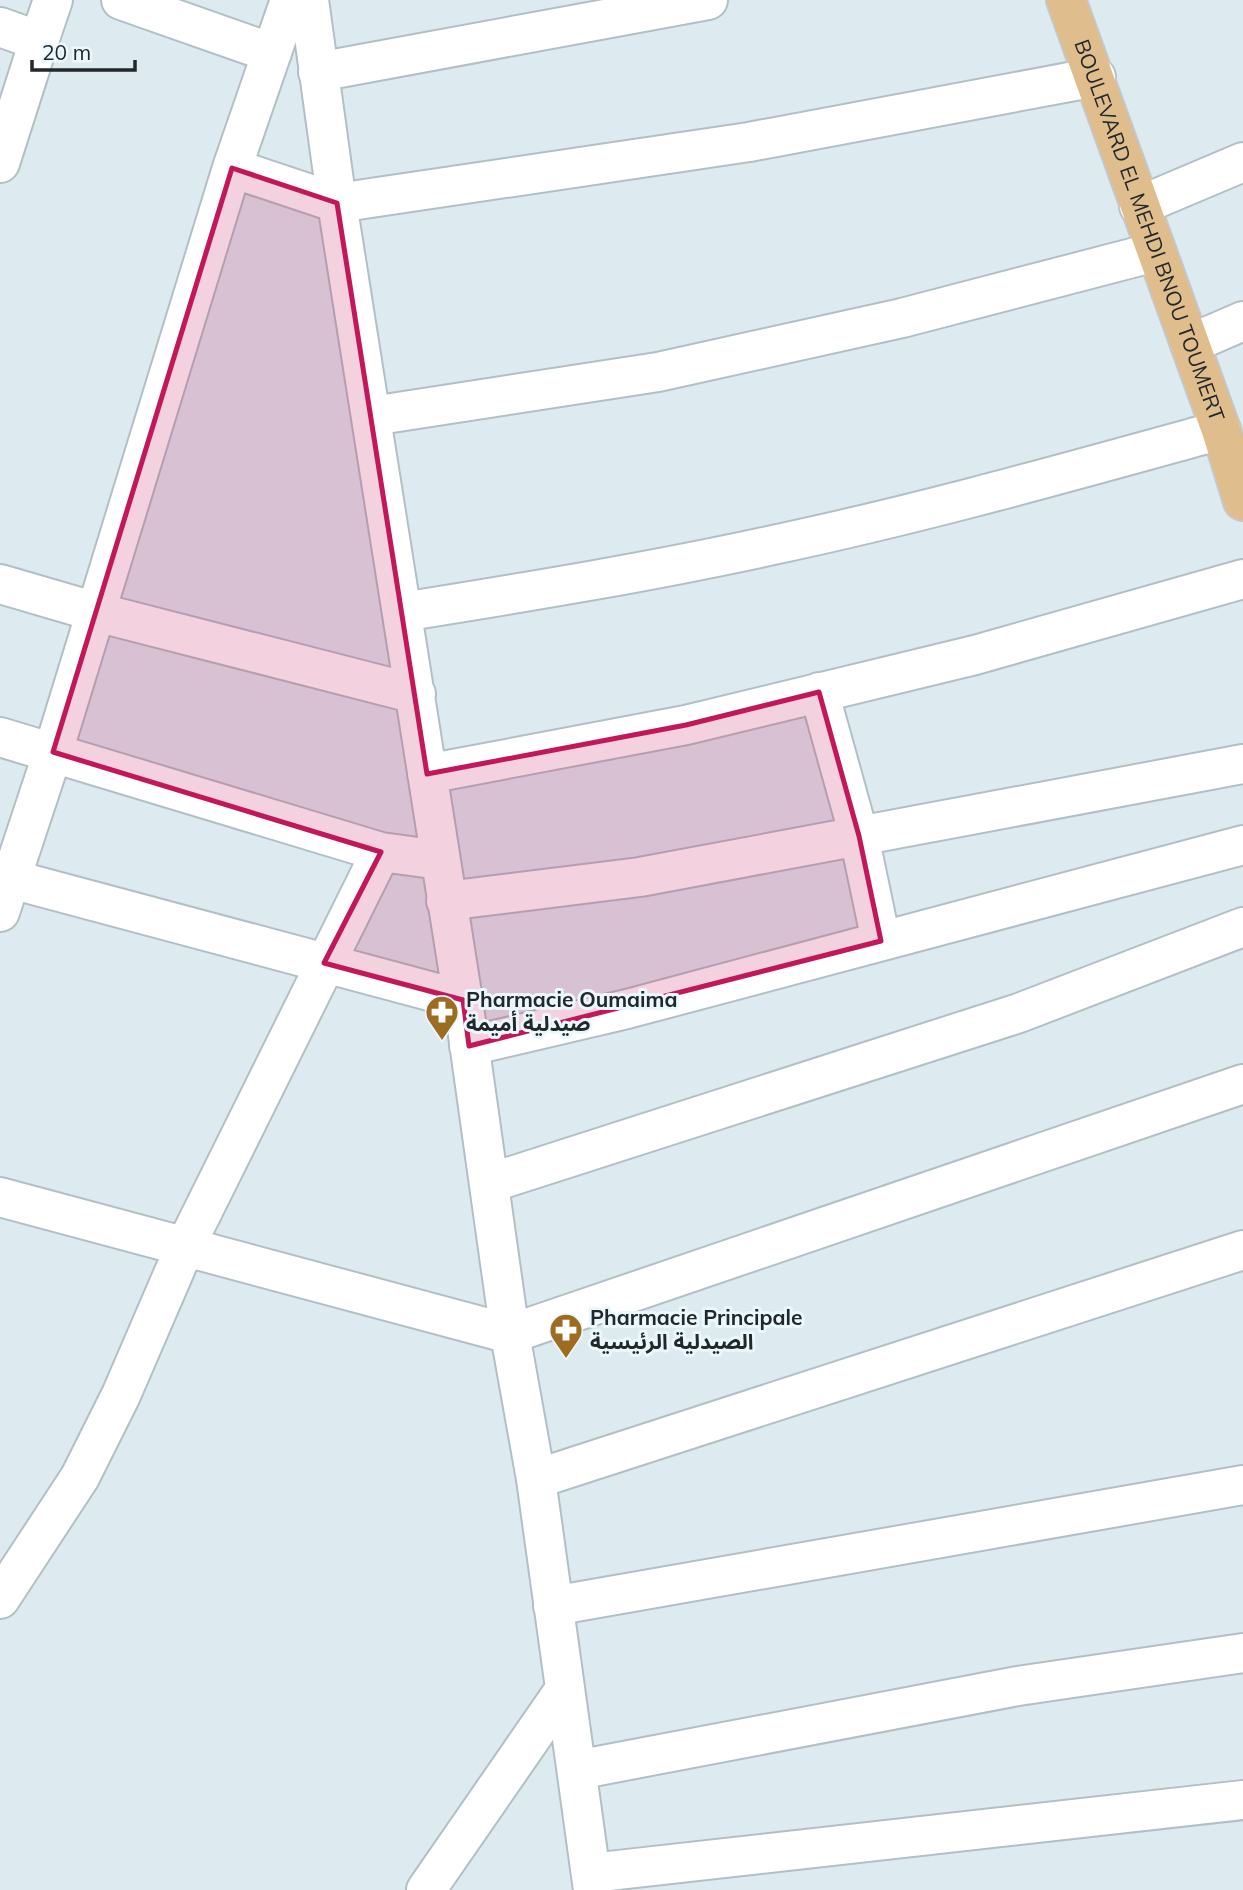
<svg xmlns="http://www.w3.org/2000/svg" width="1243" height="1890" font-family="Mulish,'Noto Sans Arabic',sans-serif">
	<style>
		.lines { fill: none; stroke-linecap: round; stroke-linejoin: round }
		.minor-casing { stroke: #b2c0c5; stroke-width: 42 }
		.major-casing { stroke: #c6c7c7; stroke-width: 42 }
		.minor { stroke: #fff; stroke-width: 38 }
		.major { stroke: #dfbd8d; stroke-width: 38 }
		.marked { fill: #c2185b; fill-opacity: 0.2; stroke: #c2185b; stroke-width: 5; stroke-linejoin: round }
		.labels { text-anchor: middle; stroke-width: 6; stroke-linejoin: round; paint-order: stroke }
		.street-label { font-size: 21px; fill: #222729; stroke: #eaf8fe }
		.poi-label { font-size: 21px; font-weight: bold; fill: #222729; stroke: #eaf8fe; text-anchor: start }
	</style>
	<rect width="100%" height="100%" fill="#ddebf1"/>
	<g class="lines">
		<defs>
			<path id="minor" d="M121,0l151,53
				M309,0l28,203 126,797 47,334 26,145 57,411
				M0,27l39,14 -39,122
				M39,41l14,-41
				M318,72l390,-72
				M232,168l105,35 412,-61 347,-65
				M1139,206l104,-44
				M1190,344l53,-23
				M372,416l286,-44 244,-54 253,-66
				M0,584l96,28 320,82
				M402,612c125,-20 248,-40 371,-67 151,-32 299,-74 448,-115
				M819,692l40,144 22,105
				M0,737l381,115 59,8
				M427,774l259,-49 289,-70 268,-76
				M0,876l463,124
				M446,901l194,-24 603,-113
				M0,912l53,-160 179,-584 58,-168
				M469,1046l158,-37 616,-164
				M490,1183l529,-170 224,-86
				M0,1197l510,137 733,-250
				M536,1479l707,-229
				M0,1599l80,-122 41,-82 63,-146 197,-397
				M553,1606l690,-121
				M577,1770l441,-84 225,-33
				M591,1873l652,-73
				M426,1890l139,-201"/>
			<g id="major">
				<path id="s1" d="M1066,0l155,430 22,71"/>
			</g>
		</defs>
		<!-- minor casing -->
		<use href="#minor" class="minor-casing"/>
		<!-- major casing -->
		<use href="#major" class="major-casing"/>
		<!-- minor -->
		<use href="#minor" class="minor"/>
		<!-- major -->
		<use href="#major" class="major"/>
	</g>
	<!-- marked area -->
	<path class="marked" d="M232,168l105,35 90,571 259,-49 133,-33 40,144 22,105 -412,105 -6,-46 -139,-37 57,-111 -328,-100z"/>
	<!-- icons -->
	<defs>
		<symbol id="pharmacy-pin" viewBox="-11 -11 22 30"><path d="M0 17L-7.5 6A9.5 9.5 0 1 1 7.5 6Z" fill="#9e6c21" stroke="#eaf8fe"/><path d="M-2-6h4v4h4v4h-4v4h-4v-4h-4v-4h4Z" fill="#fff"/></symbol>
	</defs>
	<g fill-rule="evenodd">
		<use href="#pharmacy-pin" x="423" y="993" width="38" height="52"/>
		<use href="#pharmacy-pin" x="547" y="1311" width="38" height="52"/>
	</g>
	<g class="labels">
		<!-- street labels -->
		<g class="street-label">
			<text dy="7" stroke="none"><textPath href="#s1" startOffset="245">BOULEVARD EL MEHDI BNOU TOUMERT</textPath></text>
		</g>
		<!-- poi labels -->
		<g class="poi-label">
			<text x="466" y="1007">Pharmacie Oumaima<tspan x="466" dy="24">صيدلية أميمة</tspan></text>
			<text x="590" y="1325">Pharmacie Principale<tspan x="590" dy="24">الصيدلية الرئيسية</tspan></text>
		</g>
	</g>
	<!-- scale -->
	<path d="M32 60v10h103v-10" fill="none" stroke="#222729" stroke-width="3.5"/>
	<text x="42" y="60" font-size="21" fill="#222729" stroke="#eaf8fe" stroke-width="5" paint-order="stroke">20 m</text>
</svg>
